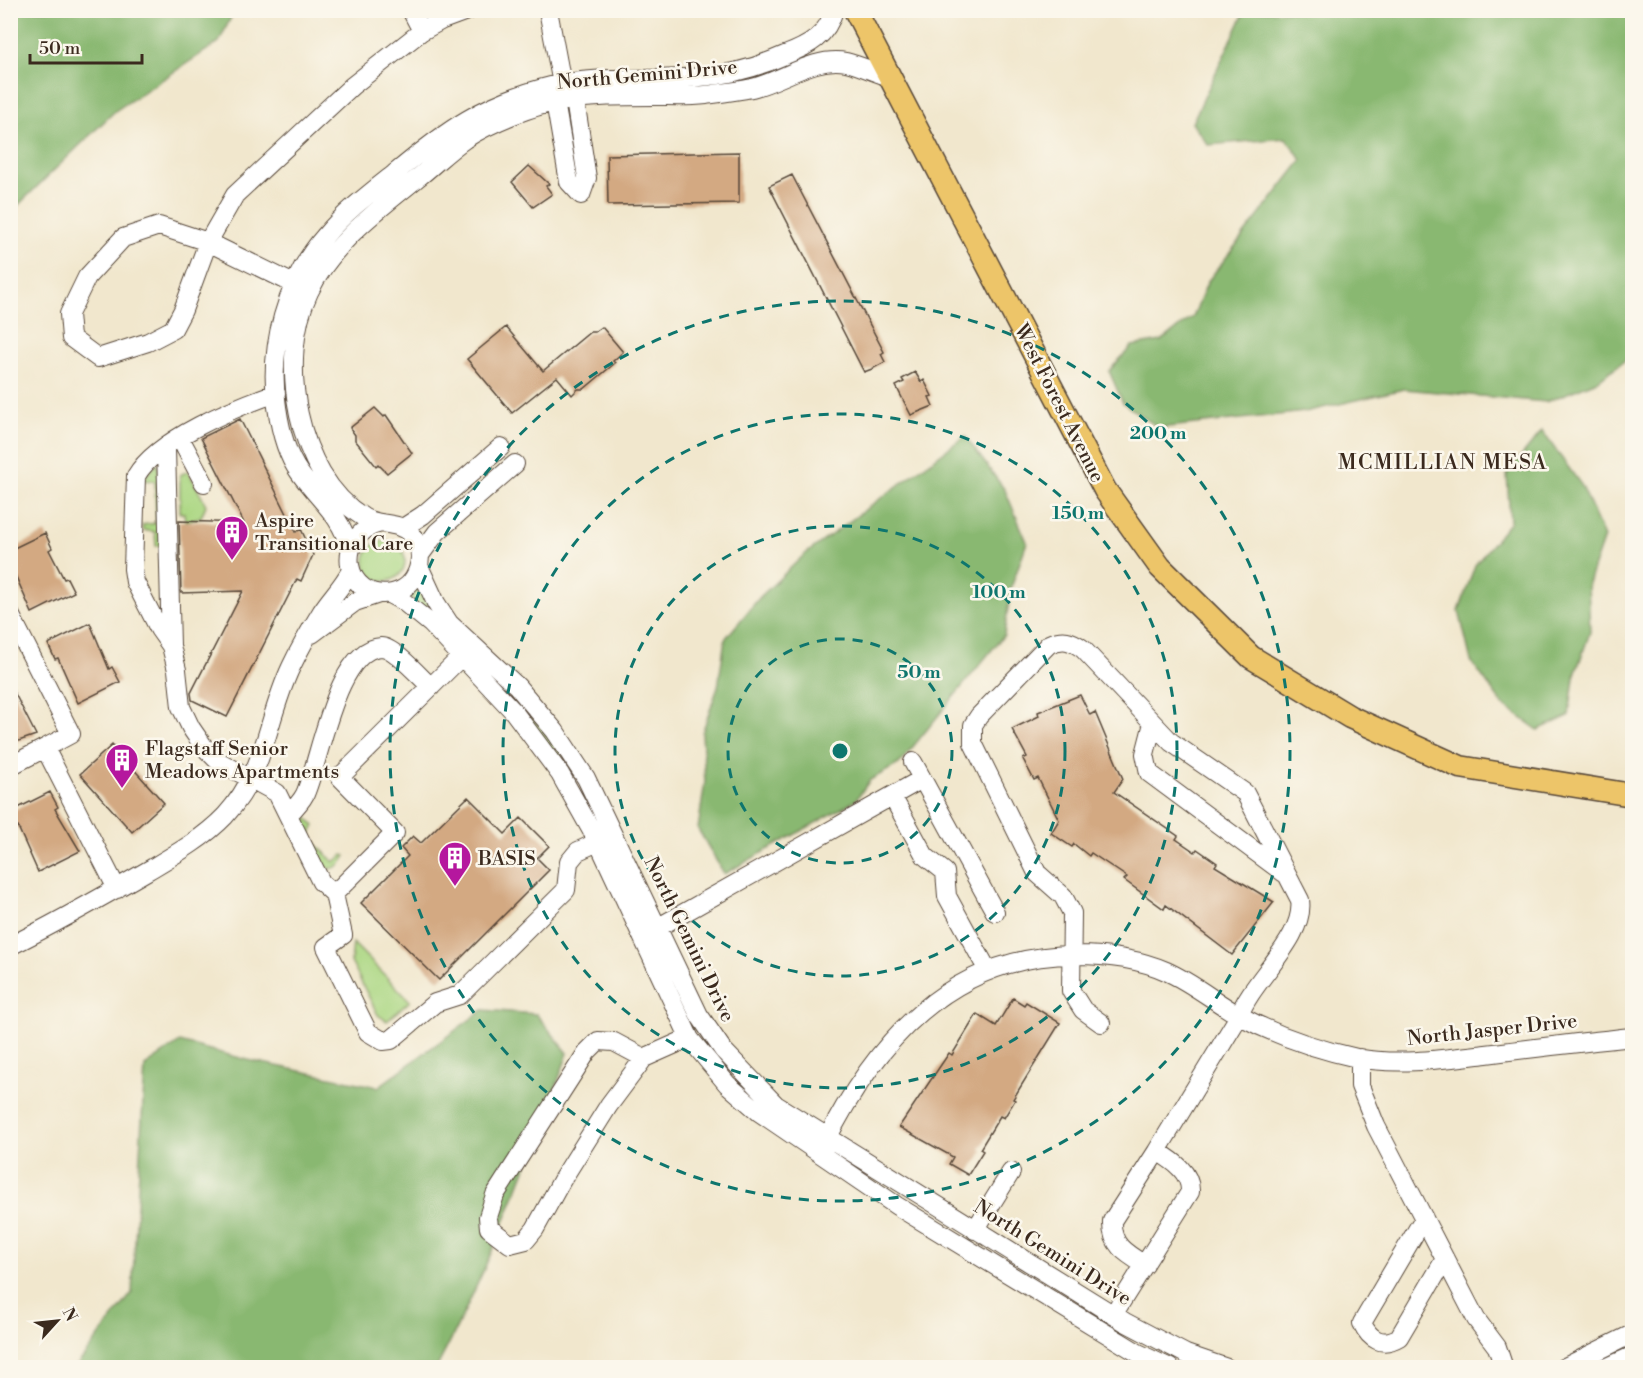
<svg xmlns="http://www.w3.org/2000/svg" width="1643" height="1378" font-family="'Libre Bodoni',serif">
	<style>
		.green { fill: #acd783; stroke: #748050; stroke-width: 1.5 }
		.forest { fill: #89b871; stroke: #627148; stroke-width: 1.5 }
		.building { fill: #d3a982 }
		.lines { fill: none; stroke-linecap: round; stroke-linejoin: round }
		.minor-casing { stroke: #564638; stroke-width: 20 }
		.major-casing { stroke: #564638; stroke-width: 25 }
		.minor { stroke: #fff; stroke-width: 18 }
		.major { stroke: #edc569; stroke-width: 22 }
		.ring { fill: none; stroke: #0f766e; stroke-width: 3; stroke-dasharray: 10 8 }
		.labels { text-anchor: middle; stroke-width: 5; stroke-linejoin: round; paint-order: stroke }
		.street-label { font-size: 20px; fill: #3b2a1e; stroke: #fbf7ec }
		.poi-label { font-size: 20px; fill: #3b2a1e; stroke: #fbf7ec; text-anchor: start }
		.neighbourhood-label { font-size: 21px; letter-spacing: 1.5px; fill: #3b2a1e; stroke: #fbf7ec }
		.centre { fill: #0f766e; stroke: #fbf7ec; stroke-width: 3 }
		.ring-label { font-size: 18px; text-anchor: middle; font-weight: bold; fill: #0f766e; stroke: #fbf7ec; stroke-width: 5; stroke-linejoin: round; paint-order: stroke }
	</style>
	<rect width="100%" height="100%" fill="#fbf7ec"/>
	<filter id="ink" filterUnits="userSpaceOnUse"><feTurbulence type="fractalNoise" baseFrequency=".0167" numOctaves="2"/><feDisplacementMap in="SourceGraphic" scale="12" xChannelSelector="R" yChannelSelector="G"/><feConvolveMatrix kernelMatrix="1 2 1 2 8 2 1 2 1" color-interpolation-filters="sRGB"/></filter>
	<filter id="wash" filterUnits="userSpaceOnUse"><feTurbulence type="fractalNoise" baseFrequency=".008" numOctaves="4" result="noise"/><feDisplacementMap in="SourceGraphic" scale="24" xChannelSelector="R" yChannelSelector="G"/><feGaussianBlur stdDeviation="1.35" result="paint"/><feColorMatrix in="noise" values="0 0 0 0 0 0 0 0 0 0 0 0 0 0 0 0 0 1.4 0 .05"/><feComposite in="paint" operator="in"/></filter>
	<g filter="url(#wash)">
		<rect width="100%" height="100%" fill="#f1e7cd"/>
		<!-- green -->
		<path class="green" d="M156,465h2l3,81h-5l-1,-14 -12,-2 -1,-5 14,-2 -1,-42 -13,-1z
			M188,471l18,34 -5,12 -16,4 -1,-8h-4v-38z
			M365 561a20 20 0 1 1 40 0a20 20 0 1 1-40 0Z
			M419,585l74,84 78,96 -6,1 -156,-170z
			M304,815l11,11 -6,11 25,25 9,-7 3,1c-5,9 -12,16 -22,11l-24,-47z
			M353,943l57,58 -23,20 -9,-6 -27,-53z"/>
		<!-- forest -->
		<path class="forest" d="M11,10h223v1l-15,31 -104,69 -104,101z
			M1245,11h387v344l-35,26 -51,21 -142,-13 -99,23 -146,16 -36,-25 -14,-32 23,-25 29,-5 32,-24 15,-36 94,-121 -16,-22 -78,7 -16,-22z
			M1542,431l40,55 22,51 -16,46 2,49 -16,46 -5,38 -31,14 -35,-25 -32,-44 -12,-50 16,-46 35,-43 -3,-48z
			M965,436l40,54 22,52 -16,46 -7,47 -105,129 -29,16 -15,21 -131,73 -26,-45 7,-47 -3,-49 16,-46 7,-48 35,-42 44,-42z
			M483,1010l53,4 32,39c-38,107 -78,213 -131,314l-362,1 57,-75 13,-227 35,-24 68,18 130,27z"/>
		<g id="blocks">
			<!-- building -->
			<path class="building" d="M739,152v51l-131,2 -1,-50z
				M529,166l20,18 -3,2 6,8 -19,13 -21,-25z
				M792,175l92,177 -3,2 4,8 -13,7 -8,3 -95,-186z
				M506,327l37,44 47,-39h5l7,-5 21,25 -10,9 2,2 -31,26h-6l-6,6 -15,-18 -45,36 -45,-54z
				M915,372l6,10 3,-2 8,16 -3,1 4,9 -22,9 -15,-29 8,-4 -2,-3z
				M375,408l9,9 2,-2 26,38 -25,20 -9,-9 -2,2 -21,-26v-5l-5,-7z
				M240,419l56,113 5,-3 12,26 -12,26 -4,-2 -70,138 -35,-17 -1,-7 52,-102 -62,2 -2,-72 65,2 -43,-85z
				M45,533l7,15 -3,2 15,29 3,-1 7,14 -42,21 -22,-50v-13z
				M90,623l19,46 3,-2 8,15 -42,21 -20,-45 -3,1 -7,-15z
				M10,684l26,51 -26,9z
				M1080,695l10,20 5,-3 28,67 -9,13 64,44 -2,3 19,13 2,-3 20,14 -2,3 59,36 -42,53 -66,-50 -2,4 -40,-29 3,-3 -36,-24 -2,3 -15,-12 -2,3 -21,-14 8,-13 -21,-42 -4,2 -11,-21 4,-2 -15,-28 27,-13 -1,-4z
				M112,745l52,58 -32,29 -52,-58z
				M50,792l8,15 -3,2 25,42 -42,21 -20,-45 -3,1 -5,-9v-7z
				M468,797l37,37 16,-16 28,28 -12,12 12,12 -110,110 -78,-77 47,-47 -7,-8 12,-12 8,7z
				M1013,998l11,7 2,-3 34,21 -47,76 2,1 -11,18 -4,-2 -20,33 3,2 -15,24 -19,-11 4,-7 -54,-30 50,-74 3,2 25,-41 19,12z"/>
		</g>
	</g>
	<g filter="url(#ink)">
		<use href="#blocks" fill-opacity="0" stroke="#564638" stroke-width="1.5"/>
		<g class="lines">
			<defs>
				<path id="minor" d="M411,10l11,21 20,-11 27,-10
					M548,10l14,74
					M553,90l16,92 12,13 6,-17 -14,-91
					M306,290l-98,-48 -49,-16 -36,12 -36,39 -18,37 2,24 27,20 50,-16 25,-13 10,-19 25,-68 27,-47 117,-109 70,-55
					M276,393c-40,14 -119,46 -140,83l-3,93 2,13 24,47 12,17 6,24 4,37 10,21 13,19 14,14 59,32 44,89 13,12 9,41 -17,12 42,85 15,9 8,-1 44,-37 25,-8 106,-105 3,-28 9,-11 20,-9
					M180,438l24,45
					M166,448l5,198
					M381,523c-50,12 -36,79 11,70 26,-5 37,-39 19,-59 -14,-14 -33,-7 -48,-17 -67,-42 -86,-158 -54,-225 23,-49 70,-83 111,-116 15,-12 29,-26 45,-37 23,-15 70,-35 97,-38 30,-5 61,-5 92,-5 17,0 35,1 52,-1 15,-2 31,-4 46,-7 30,-7 62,-32 94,-26 14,3 29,11 44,15
					M403,528l20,-13 78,-68
					M350,549c-10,-36 -31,-48 -51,-77 -13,-18 -19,-44 -22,-65 -9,-58 9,-127 48,-171 20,-24 45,-43 69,-62 51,-43 91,-72 157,-88 48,-12 100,-4 149,-9 30,-2 58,-10 85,-22 24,-9 42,-19 49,-45
					M420,555l17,-23 78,-68
					M419,566l17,37 13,20 68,63 38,45 31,47 113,237 24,35 53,55 349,217 61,32 41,14
					M389,594l15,8 27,22 82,87 47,63 38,68 92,197 37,45 32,28 138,94 241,147 32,15
					M10,614l61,120 -26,14 72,141
					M312,634l43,-32 24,-8
					M1153,723l-8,31 4,19 135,100
					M913,762l82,150
					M10,766l35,-18
					M892,796l33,60 20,16 2,24 41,75
					M288,815c6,-6 13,-13 17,-21 15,-33 31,-145 76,-147 13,0 40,31 50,40
					M334,894l61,-61 -55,-56 122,-121
					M657,928l265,-149
					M10,946c47,-23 92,-49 137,-75 27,-16 56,-32 78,-55 42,-46 41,-96 66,-149 9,-19 20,-38 31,-56 9,-14 21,-25 29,-41
					M1101,1023l-18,-13 -12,-19 1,-78 -9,-17 -26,-23 -64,-130v-18l6,-9 70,-72c14,-6 22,-4 34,5l88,93 74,51 55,107c6,38 -48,79 -61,116l-82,135c16,10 34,21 33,41l-77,123
					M644,1058l-30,-16 -16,-1 -11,11 -92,143 -7,22 1,11 21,16 16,-4 9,-11 27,-49 47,-75 35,-47 45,-20
					M1360,1058v28l16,40 100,193 21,28 7,21
					M823,1147c51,-104 127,-192 252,-192 29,0 64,4 91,16 27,12 49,31 74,45 37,20 76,33 117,42 42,8 87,1 129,-4 49,-6 98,-12 146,-17
					M1424,1218l-62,105c8,17 20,24 37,14l46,-78
					M975,1230l36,-58
					M1145,1265c-20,-12 -34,-20 -33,-44l45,-70
					M1563,1368l69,-34
					M1606,1368l26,-12"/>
				<path id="major" d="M855,10l250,480 55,77 91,90 99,60 110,50 172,28"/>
			</defs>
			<!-- minor casing -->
			<use href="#minor" class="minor-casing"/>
			<!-- major casing -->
			<use href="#major" class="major-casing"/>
			<!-- minor -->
			<use href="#minor" class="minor"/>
			<!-- major -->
			<use href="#major" class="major"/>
		</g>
	</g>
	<!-- distance rings -->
	<g class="ring">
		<circle cx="840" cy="751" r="112"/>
		<circle cx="840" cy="751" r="225"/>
		<circle cx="840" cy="751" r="337"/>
		<circle cx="840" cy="751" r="450"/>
	</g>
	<!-- icons -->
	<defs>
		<symbol id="building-pin" viewBox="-11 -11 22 30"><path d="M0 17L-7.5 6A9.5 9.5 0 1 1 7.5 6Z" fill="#b5179e" stroke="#fbf7ec"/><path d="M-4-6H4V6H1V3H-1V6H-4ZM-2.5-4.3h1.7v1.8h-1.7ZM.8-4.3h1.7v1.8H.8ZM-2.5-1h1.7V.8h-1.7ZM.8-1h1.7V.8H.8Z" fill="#fff"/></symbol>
	</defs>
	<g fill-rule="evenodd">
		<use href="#building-pin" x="213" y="513" width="38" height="52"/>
		<use href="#building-pin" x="103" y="741" width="38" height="52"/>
		<use href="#building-pin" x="436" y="839" width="38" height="52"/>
	</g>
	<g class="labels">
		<!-- street labels -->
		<g class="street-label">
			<text transform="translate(647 74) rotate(-5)" y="7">North Gemini Drive</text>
			<text transform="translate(1060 403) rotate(63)" y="7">West Forest Avenue</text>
			<text transform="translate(690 939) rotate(64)" y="7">North Gemini Drive</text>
			<text transform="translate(1492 1029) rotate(-6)" y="7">North Jasper Drive</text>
			<text transform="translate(1053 1252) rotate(32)" y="7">North Gemini Drive</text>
		</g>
		<!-- poi labels -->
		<g class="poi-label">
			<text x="255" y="527">Aspire<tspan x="255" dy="23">Transitional Care</tspan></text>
			<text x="145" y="755">Flagstaff Senior<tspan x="145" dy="23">Meadows Apartments</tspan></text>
			<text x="478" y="865">BASIS</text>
		</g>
		<!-- neighbourhood labels -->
		<g class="neighbourhood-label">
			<text x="1443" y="469">MCMILLIAN MESA</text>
		</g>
	</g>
	<circle cx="840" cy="751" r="9" class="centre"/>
	<g class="ring-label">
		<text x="1158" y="439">200 m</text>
		<text x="1078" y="519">150 m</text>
		<text x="999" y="598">100 m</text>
		<text x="919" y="678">50 m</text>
	</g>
	<!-- margin -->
	<rect width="1643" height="1378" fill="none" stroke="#fbf7ec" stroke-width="36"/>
	<!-- north arrow -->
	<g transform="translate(57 1321) rotate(63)" stroke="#fbf7ec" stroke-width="4.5" paint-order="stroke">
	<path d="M0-4.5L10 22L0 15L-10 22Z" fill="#3b2a1e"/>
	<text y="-9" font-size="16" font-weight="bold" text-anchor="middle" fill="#3b2a1e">N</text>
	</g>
	<!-- scale -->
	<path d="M30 54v9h112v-9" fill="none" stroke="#3b2a1e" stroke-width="3"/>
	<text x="39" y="54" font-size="18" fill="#3b2a1e" stroke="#fbf7ec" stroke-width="4.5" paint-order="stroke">50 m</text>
</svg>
